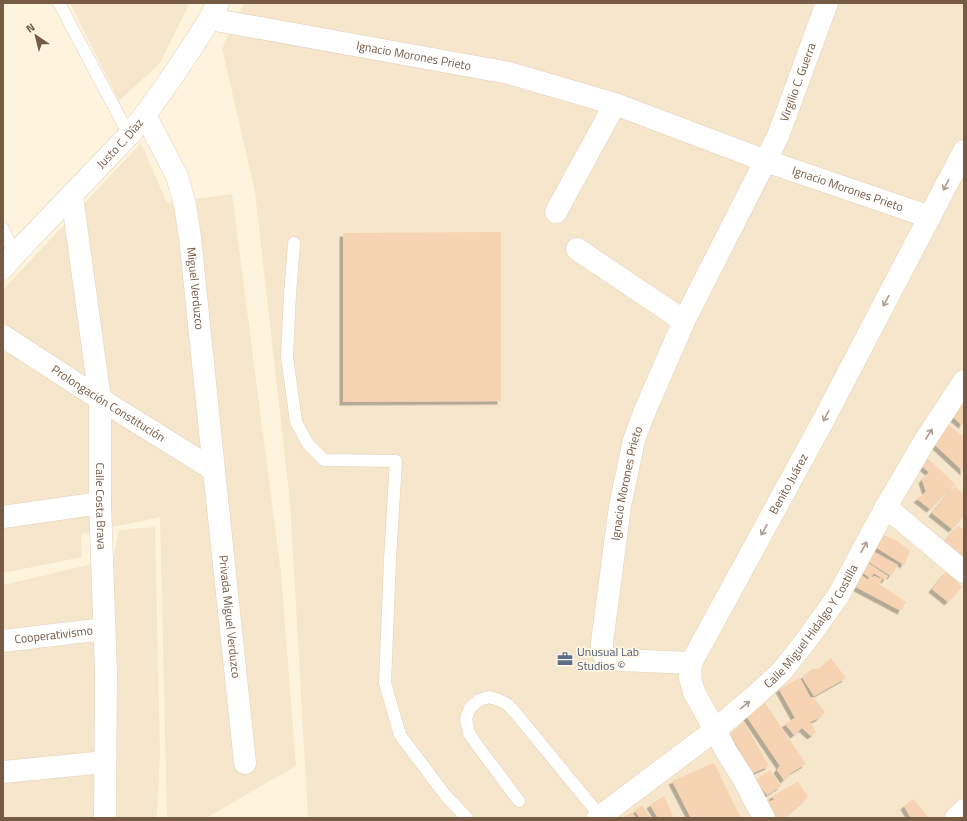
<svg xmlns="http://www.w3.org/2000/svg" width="967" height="821" font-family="'Titillium Web',sans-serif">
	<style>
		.residential { fill: #f6e6cb }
		.building { fill: #f6d3b3; filter: url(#shadow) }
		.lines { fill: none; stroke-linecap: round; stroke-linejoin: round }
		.lane-casing { stroke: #e3d0b9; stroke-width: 13 }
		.street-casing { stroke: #e3d0b9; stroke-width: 23 }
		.secondary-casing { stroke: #e8d2b6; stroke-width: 23 }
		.lane { stroke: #fff; stroke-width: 12 }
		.street { stroke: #fff; stroke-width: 22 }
		.secondary { stroke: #fff; stroke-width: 22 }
		.oneway { stroke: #ad9c8f }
		.labels { text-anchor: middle; stroke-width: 3.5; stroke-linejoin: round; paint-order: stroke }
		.street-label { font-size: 12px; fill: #765a44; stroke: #fff7e5 }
		.service-label { font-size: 12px; fill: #4e5e75; stroke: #fff7e5; text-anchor: start }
	</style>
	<defs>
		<filter id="shadow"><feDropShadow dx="-3.5" dy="3.5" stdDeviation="0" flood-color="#0004"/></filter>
	</defs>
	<rect width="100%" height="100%" fill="#fef4dd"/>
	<!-- residential -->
	<path class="residential" d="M70,3h120l-30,60 -41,38z
		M244,3h720v815h-656l-18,-316 -35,-310 -33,-144z
		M141,143l26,60 65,-9 49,379 15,193 -90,52h-39l-7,-301 -79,17 1,23 -79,16v-283z
		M155,527l5,224 -3,67h-154v-233l110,-26 6,-29z"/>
	<!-- building -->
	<path class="building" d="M501,232v169l-158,1v-169z
		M964,390v32l-2,3 -14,-12z
		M947,424l17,13v35l-30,-28z
		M925,456l30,28 -25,25 -13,-10 9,-7 -4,-12 7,-8 -10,-8z
		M955,486l9,9v21l-12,13 -20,-16z
		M958,526l6,4v31l-20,-19z
		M883,535l13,5 14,11 -6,14 -27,-17z
		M874,552l24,13 -7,11 -22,-14z
		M868,563l20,13 -3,4 -11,-7 -4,5 -8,-6z
		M947,571l15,16 -14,15 -16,-13z
		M860,574l8,6 6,-4 8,3 -3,5 27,18 -5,9 -49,-26z
		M831,658l15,20 -32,18 -12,-19 10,-8h7z
		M800,678l10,19h3l12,15 -6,6 -9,4 6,10 -5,4 -9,-8 -8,7 -9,-11 10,-6 -16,-29z
		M763,700l43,64 -14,8 -8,8 -7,-10 3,-4 -35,-52z
		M744,722l25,44 -16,7 -23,-39z
		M714,763l27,55h-50l-19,-37z
		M770,770l11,16 -14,9 -12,-15z
		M798,782l10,15 -24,21h-8l-9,-16 7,-2 -2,-4z
		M664,796l10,22h-16l-8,-13z
		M913,799l16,19h-18l-7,-12z
		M642,805l9,13h-11l-5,-7z
		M632,812l4,6h-13z"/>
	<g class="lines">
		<defs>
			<path id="lane" d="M59,3l70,132
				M3,229l12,25
				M294,243l-4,52 -3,61 9,66 12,22 16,16 72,1 -6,98 -5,124 15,52 46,61 21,22
				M519,801l-42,-56 -8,-12 -3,-14 4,-11 9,-8 10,-3 10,3 8,4 7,7 86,105"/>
			<g id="street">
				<path id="s1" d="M210,19l299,54 106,31 151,57 164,56"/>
				<path id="s2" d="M145,115l32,61 8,29 5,32 24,233 31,293"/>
				<path id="s3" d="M72,196l28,203v104l6,169 -1,146"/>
				<path d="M556,212l59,-108"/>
				<path d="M577,249l107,72"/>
				<path id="s4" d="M3,268l12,-14 114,-119c21,-26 41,-54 59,-82 11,-16 21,-32 30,-50"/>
				<path id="s5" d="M3,336l97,63 114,71"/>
				<path d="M886,507l78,65"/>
				<path d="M3,517l97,-14"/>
				<path id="s6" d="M3,641l101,-12"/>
				<path id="s7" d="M691,663l-70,-3 -12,-2 -5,-3 -2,-6v-6l18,-137 14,-66 10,-27 40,-92 94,-185 49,-133"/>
				<path d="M715,730l11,21 17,27 21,40"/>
				<path d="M3,772l102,-10"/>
				<path d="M956,818l8,-8"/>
			</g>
			<g id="secondary">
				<path id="s8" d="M715,730l-21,-38 -4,-14 1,-15 132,-242 141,-270"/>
				<path id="s9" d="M598,818l117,-88 40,-34 27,-25 26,-33 30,-42 48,-89 38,-65 40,-61"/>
			</g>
		</defs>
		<!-- lane casing -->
		<use href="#lane" class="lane-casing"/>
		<!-- street casing -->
		<use href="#street" class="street-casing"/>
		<!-- secondary casing -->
		<use href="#secondary" class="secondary-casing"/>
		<!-- lane -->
		<use href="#lane" class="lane"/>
		<!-- street -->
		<use href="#street" class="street"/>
		<!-- secondary -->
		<use href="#secondary" class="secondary"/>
	</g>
	<!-- one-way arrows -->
	<defs><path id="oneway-shaft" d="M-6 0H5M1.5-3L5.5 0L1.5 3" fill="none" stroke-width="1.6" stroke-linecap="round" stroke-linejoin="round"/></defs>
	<g class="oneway">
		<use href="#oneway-shaft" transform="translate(946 185) rotate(117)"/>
		<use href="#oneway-shaft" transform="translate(886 301) rotate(118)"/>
		<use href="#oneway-shaft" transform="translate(826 416) rotate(118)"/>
		<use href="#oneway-shaft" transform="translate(929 434) rotate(-57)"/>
		<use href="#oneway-shaft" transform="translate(764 530) rotate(119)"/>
		<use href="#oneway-shaft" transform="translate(864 547) rotate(-61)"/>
		<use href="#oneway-shaft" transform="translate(745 705) rotate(-39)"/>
	</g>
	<!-- icons -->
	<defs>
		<symbol id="office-bare" viewBox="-9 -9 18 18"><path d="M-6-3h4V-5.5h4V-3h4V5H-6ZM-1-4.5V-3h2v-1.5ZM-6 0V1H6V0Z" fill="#5c6f8a" stroke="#fff7e5" stroke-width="2.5" paint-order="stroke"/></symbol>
	</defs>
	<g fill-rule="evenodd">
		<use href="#office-bare" x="554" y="648" width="22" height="22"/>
	</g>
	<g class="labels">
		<!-- street labels -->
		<g class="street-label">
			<text dy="4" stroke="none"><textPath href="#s1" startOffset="207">Ignacio Morones Prieto</textPath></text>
			<text dy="4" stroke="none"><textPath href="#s7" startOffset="700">Virgilio C. Guerra</textPath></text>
			<text dy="4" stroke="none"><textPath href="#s4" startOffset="171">Justo C. Díaz</textPath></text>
			<text dy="4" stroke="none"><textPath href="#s1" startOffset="662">Ignacio Morones Prieto</textPath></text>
			<text dy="4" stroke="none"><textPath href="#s2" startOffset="183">Miguel Verduzco</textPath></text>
			<text dy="4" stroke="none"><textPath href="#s5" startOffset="125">Prolongación Constitución</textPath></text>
			<text dy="4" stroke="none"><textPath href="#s7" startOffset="262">Ignacio Morones Prieto</textPath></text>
			<text dy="4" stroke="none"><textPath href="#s8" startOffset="277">Benito Juárez</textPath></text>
			<text dy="4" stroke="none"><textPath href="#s3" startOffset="312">Calle Costa Brava</textPath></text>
			<text dy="4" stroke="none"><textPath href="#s2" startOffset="513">Privada Miguel Verduzco</textPath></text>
			<text dy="4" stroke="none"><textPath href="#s9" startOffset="289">Calle Miguel Hidalgo Y Costilla</textPath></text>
			<text dy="4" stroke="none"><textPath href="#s6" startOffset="51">Cooperativismo</textPath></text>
		</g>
		<!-- service labels -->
		<g class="service-label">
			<text x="577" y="656">Unusual Lab<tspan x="577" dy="14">Studios ©</tspan></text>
		</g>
	</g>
	<!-- border -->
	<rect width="967" height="821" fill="none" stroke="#765a44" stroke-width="8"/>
	<!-- north arrow -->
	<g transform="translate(36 36) rotate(325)" stroke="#fff7e5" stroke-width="3" paint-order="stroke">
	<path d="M0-3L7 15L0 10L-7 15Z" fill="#765a44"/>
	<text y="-6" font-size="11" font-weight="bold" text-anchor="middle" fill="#765a44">N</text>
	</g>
</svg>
